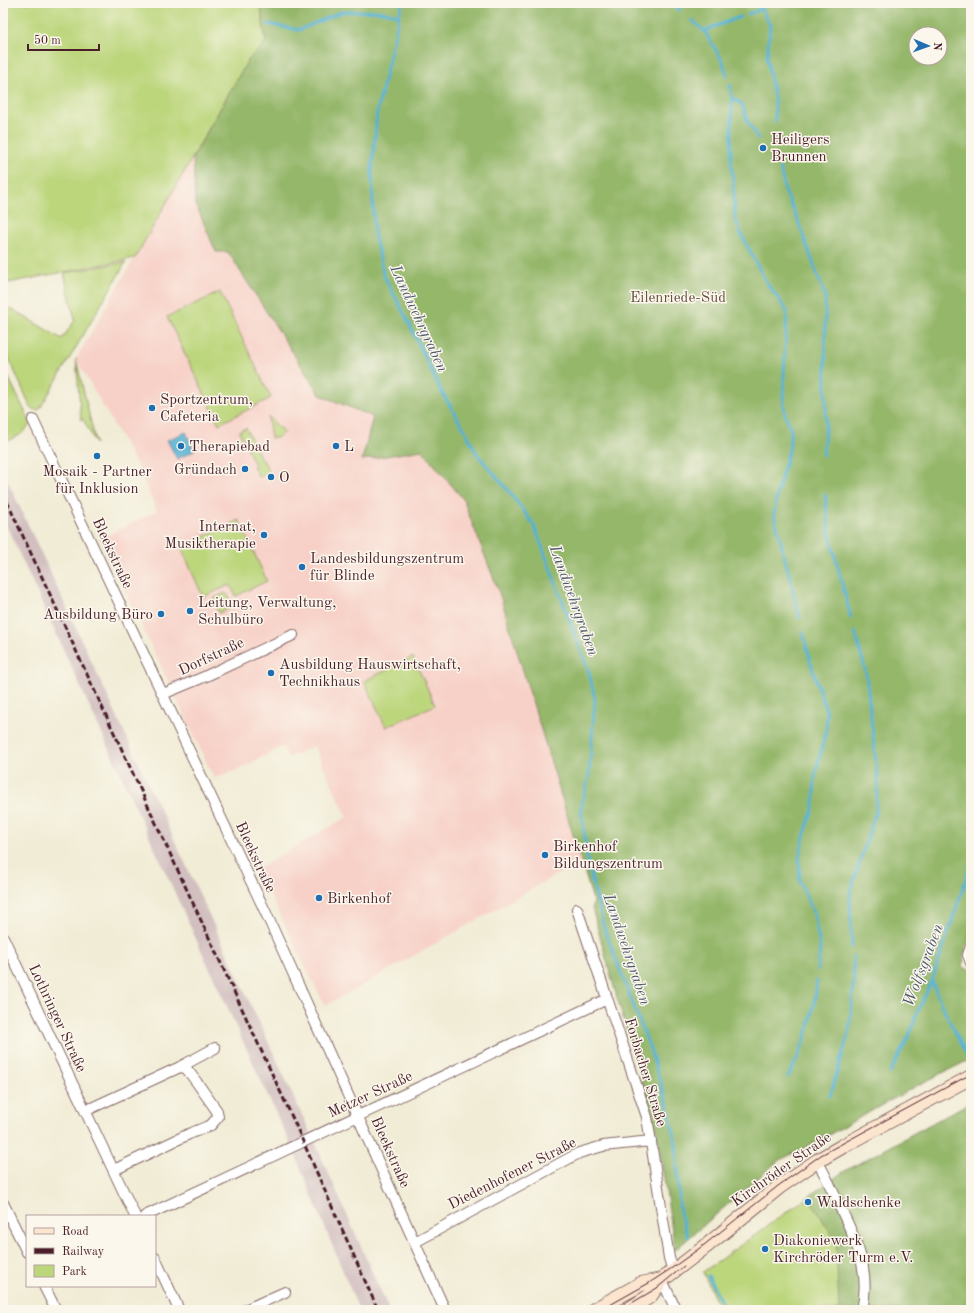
<svg xmlns="http://www.w3.org/2000/svg" width="974" height="1313" font-family="'Old Standard TT',serif">
	<style>
		.built { fill: #f7d1c8 }
		.industrial { fill: #d2bfc0 }
		.green { fill: #bcd67b; stroke: #837a53 }
		.forest { fill: #95b76b; stroke: #706b4b; fill-rule: evenodd }
		.water { fill: #55b2d3; stroke: #50687f }
		.lines { fill: none; stroke-linecap: round; stroke-linejoin: round }
		.stream { stroke: #55b2d3; stroke-width: 3 }
		.minor-casing { stroke: #846766; stroke-width: 12 }
		.secondary-casing { stroke: #846766; stroke-width: 16 }
		.minor { stroke: #fff; stroke-width: 10 }
		.secondary { stroke: #fce5cf; stroke-width: 14 }
		.tram { stroke: #4a1f2b; stroke-width: 1 }
		.rail { stroke: #4a1f2b; stroke-width: 3; stroke-dasharray: 6 3; stroke-linecap: butt }
		.poi-dot { fill: #1f6fb2; stroke: #fbf7ec; stroke-width: 1.5 }
		.labels { text-anchor: middle; stroke-width: 3; stroke-linejoin: round; paint-order: stroke }
		.poi-label { font-size: 15px; fill: #4a1f2b; stroke: #fbf7ec; text-anchor: start }
		.park-label { font-size: 15px; fill: #664d3f; stroke: #fbf7ec }
		.street-label { font-size: 15px; fill: #4a1f2b; stroke: #fbf7ec }
		.water-label { font-size: 16px; font-style: italic; fill: #4e5a6e; stroke: #fbf7ec }
	</style>
	<rect width="100%" height="100%" fill="#fbf7ec"/>
	<filter id="ink" filterUnits="userSpaceOnUse"><feTurbulence type="fractalNoise" baseFrequency=".025" numOctaves="2"/><feDisplacementMap in="SourceGraphic" scale="8" xChannelSelector="R" yChannelSelector="G"/><feConvolveMatrix kernelMatrix="1 2 1 2 8 2 1 2 1" color-interpolation-filters="sRGB"/></filter>
	<filter id="wash" filterUnits="userSpaceOnUse"><feTurbulence type="fractalNoise" baseFrequency=".012" numOctaves="4" result="noise"/><feDisplacementMap in="SourceGraphic" scale="16" xChannelSelector="R" yChannelSelector="G"/><feGaussianBlur stdDeviation="0.9" result="paint"/><feColorMatrix in="noise" values="0 0 0 0 0 0 0 0 0 0 0 0 0 0 0 0 0 1.4 0 .05"/><feComposite in="paint" operator="in"/></filter>
	<g filter="url(#wash)">
		<rect width="100%" height="100%" fill="#f1ecd5"/>
		<!-- built -->
		<path class="built" d="M193,157l2,45 125,193 53,22 49,33 41,49 37,96 81,266 -256,145 -68,-137 90,-52 -33,-71 -26,12 -5,-12 -45,24 -24,8 -114,-239 57,-28 -22,-49 -59,-103z"/>
		<!-- industrial -->
		<path class="industrial" d="M3,471l313,674 73,165h-30l-63,-153 -293,-639z"/>
		<!-- green -->
		<path class="green" d="M3,3h257l6,39 -18,18 -113,198 -132,26z
			M126,262l-85,145 -2,3h-4l-4,-2 -28,-63v-35l7,-2 52,31 13,-19 -11,-47z
			M220,292l51,106 -52,26 -52,-107z
			M76,359l20,85 -13,-25 -2,1z
			M3,366l28,58 -11,11 -17,8z
			M268,417l16,15 -7,6h-6z
			M246,428l16,33h2l5,11 -10,5 -6,-11 2,-1 -16,-34z
			M239,520l28,61 -31,15 -6,-11 -27,12 -22,-50z
			M225,593l4,3 2,7 -2,6 -10,4 -7,-14z
			M413,657l22,48 -49,22 -22,-46z
			M971,1102v208h-251l-17,-38 140,-100z"/>
		<!-- forest -->
		<path class="forest" d="M260,3h711v924l-9,40 9,3v89l-53,26 -102,57 -38,19 -103,89 -18,-117 -40,-135 -25,-90 1,-8 -93,-305 -37,-96 -41,-49 -60,10 11,-43 -53,-22 -92,-143h-12l-21,-50 -2,-45 55,-97 18,-18zM916,34h24v24h-24z
			M971,1102v208h-132l-3,-69 -28,-44 35,-25z"/>
		<!-- water -->
		<path class="water" d="M186,432l8,19 -17,8 -10,-19z"/>
		<g class="lines">
			<!-- stream -->
			<path class="stream" d="M402,3l-25,109 -5,58 2,63 10,43 24,45 32,68 26,43 11,22 30,35 27,36 55,147 6,28 -6,75 -8,34 7,55 16,64 45,118 18,57 9,41 4,69 8,24
				M672,3l8,7
				M759,3l11,23 -3,32 8,44v19
				M748,14l14,-5
				M692,20l13,12 18,30 4,14
				M268,24l31,6 42,-18 35,-1 23,4
				M705,32l3,-3 32,-12
				M730,85l2,14v18l-1,43 2,22 2,36 6,16 24,46 22,31 -4,86 2,17 6,16 -2,20 -12,43 -3,22 26,103
				M732,99c14,4 11,12 16,23 4,6 7,11 10,17
				M780,168l5,23 12,27 28,78 1,125 -3,34
				M825,495l5,41 21,82
				M803,632l9,35 15,46 -1,18 -5,20 -6,25 -1,30 -9,27 -6,26 1,23 14,32 6,32 -2,24
				M852,947l-2,-54 26,-82 2,-31 -12,-107 -11,-41
				M932,981l10,25 26,52
				M890,1073l20,-39 7,-21 15,-32 39,-117
				M788,1077c17,-30 26,-62 29,-96
				M830,1096l19,-64 5,-52 -1,-23
				M708,1276l17,34"/>
		</g>
	</g>
	<g filter="url(#ink)">
		<g class="lines">
			<defs>
				<path id="minor" d="M33,420l232,491 180,399
					M163,694l41,-17 89,-42
					M577,909l70,208 22,141 4,13
					M3,937l132,279
					M971,946l-3,9 3,8
					M85,1111l95,-44 35,-19
					M817,1161c9,14 15,29 22,44 17,35 32,65 23,105
					M114,1170l75,-36 22,-9 7,-8 -1,-6 -19,-27 -12,-16 -6,-1
					M3,1203l24,49
					M145,1216l462,-217
					M415,1242l164,-89 24,-7 48,-5
					M155,1258l24,52
					M662,1280l14,30
					M44,1286l12,24
					M245,1310l40,-18"/>
				<path id="secondary" d="M594,1310l47,-26 21,-4
					M628,1310l22,-14 12,-16 43,-33 74,-60 38,-26 26,-15 128,-69"/>
			</defs>
			<!-- minor casing -->
			<use href="#minor" class="minor-casing"/>
			<!-- secondary casing -->
			<use href="#secondary" class="secondary-casing"/>
			<!-- minor -->
			<use href="#minor" class="minor"/>
			<!-- secondary -->
			<use href="#secondary" class="secondary"/>
			<!-- tram -->
			<path class="tram" d="M601,1310l48,-27 23,-15 32,-23 74,-59 43,-31 150,-81
				M620,1310l37,-22 27,-22"/>
			<!-- rail -->
			<path class="rail" d="M3,493l290,626 85,191"/>
		</g>
	</g>
	<!-- markers -->
	<g class="poi-dot">
		<circle cx="763" cy="148" r="4"/>
		<circle cx="152" cy="408" r="4"/>
		<circle cx="181" cy="446" r="4"/>
		<circle cx="336" cy="446" r="4"/>
		<circle cx="97" cy="456" r="4"/>
		<circle cx="245" cy="469" r="4"/>
		<circle cx="271" cy="477" r="4"/>
		<circle cx="264" cy="535" r="4"/>
		<circle cx="302" cy="567" r="4"/>
		<circle cx="190" cy="611" r="4"/>
		<circle cx="161" cy="614" r="4"/>
		<circle cx="271" cy="673" r="4"/>
		<circle cx="545" cy="855" r="4"/>
		<circle cx="319" cy="898" r="4"/>
		<circle cx="808" cy="1202" r="4"/>
		<circle cx="765" cy="1249" r="4"/>
	</g>
	<g class="labels">
		<!-- poi labels -->
		<g class="poi-label">
			<text x="771" y="144">Heiligers<tspan x="771" dy="17">Brunnen</tspan></text>
			<text x="160" y="404">Sportzentrum,<tspan x="160" dy="17">Cafeteria</tspan></text>
			<text x="189" y="451">Therapiebad</text>
			<text x="344" y="451">L</text>
			<text x="237" y="474" text-anchor="end">Gründach</text>
			<text x="97" y="476" text-anchor="middle">Mosaik - Partner<tspan x="97" dy="17">für Inklusion</tspan></text>
			<text x="279" y="482">O</text>
			<text x="256" y="531" text-anchor="end">Internat,<tspan x="256" dy="17">Musiktherapie</tspan></text>
			<text x="310" y="563">Landesbildungszentrum<tspan x="310" dy="17">für Blinde</tspan></text>
			<text x="198" y="607">Leitung, Verwaltung,<tspan x="198" dy="17">Schulbüro</tspan></text>
			<text x="153" y="619" text-anchor="end">Ausbildung Büro</text>
			<text x="279" y="669">Ausbildung Hauswirtschaft,<tspan x="279" dy="17">Technikhaus</tspan></text>
			<text x="553" y="851">Birkenhof<tspan x="553" dy="17">Bildungszentrum</tspan></text>
			<text x="327" y="903">Birkenhof</text>
			<text x="816" y="1207">Waldschenke</text>
			<text x="773" y="1245">Diakoniewerk<tspan x="773" dy="17">Kirchröder Turm e.V.</tspan></text>
		</g>
		<!-- park labels -->
		<g class="park-label">
			<text x="678" y="302">Eilenriede-Süd</text>
		</g>
		<!-- street labels -->
		<g class="street-label">
			<text transform="translate(113 553) rotate(65)" y="5">Bleekstraße</text>
			<text transform="translate(211 656) rotate(-25)" y="5">Dorfstraße</text>
			<text transform="translate(256 857) rotate(65)" y="5">Bleekstraße</text>
			<text transform="translate(58 1018) rotate(65)" y="5">Lothringer Straße</text>
			<text transform="translate(646 1072) rotate(73)" y="5">Forbacher Straße</text>
			<text transform="translate(370 1094) rotate(-25)" y="5">Metzer Straße</text>
			<text transform="translate(391 1152) rotate(66)" y="5">Bleekstraße</text>
			<text transform="translate(781 1169) rotate(-35)" y="5">Kirchröder Straße</text>
			<text transform="translate(512 1173) rotate(-27)" y="5">Diedenhofener Straße</text>
		</g>
		<!-- water labels -->
		<g class="water-label">
			<text transform="translate(420 318) rotate(65)" y="6">Landwehrgraben</text>
			<text transform="translate(575 600) rotate(70)" y="6">Landwehrgraben</text>
			<text transform="translate(628 949) rotate(71)" y="6">Landwehrgraben</text>
			<text transform="translate(922 965) rotate(-69)" y="6">Wolfsgraben</text>
		</g>
	</g>
	<!-- margin -->
	<rect width="974" height="1313" fill="none" stroke="#fbf7ec" stroke-width="16"/>
	<!-- legend -->
	<rect x="26" y="1215" width="130" height="72" fill="#fbf7ec" stroke="#b4a19f"/>
	<rect x="34" y="1228" width="20" height="6" fill="#fce5cf" stroke="#b4a19f"/>
	<text x="62" y="1235" font-size="12" fill="#4a1f2b">Road</text>
	<rect x="34" y="1248" width="20" height="6" fill="#4a1f2b" stroke="#b4a19f"/>
	<text x="62" y="1255" font-size="12" fill="#4a1f2b">Railway</text>
	<rect x="34" y="1265" width="20" height="12" fill="#bcd67b" stroke="#b4a19f"/>
	<text x="62" y="1275" font-size="12" fill="#4a1f2b">Park</text>
	<!-- north arrow -->
	<g transform="translate(928 46) rotate(92)"><circle r="19" fill="#fbf7ec" stroke="#b4a19f"/>
	<path d="M0-3L7 15L0 10L-7 15Z" fill="#1f6fb2"/>
	<text y="-6" font-size="11" font-weight="bold" text-anchor="middle" fill="#4a1f2b">N</text>
	</g>
	<!-- scale -->
	<path d="M28 44v6h71v-6" fill="none" stroke="#4a1f2b" stroke-width="2"/>
	<text x="34" y="44" font-size="12" fill="#4a1f2b" stroke="#fbf7ec" stroke-width="3" paint-order="stroke">50 m</text>
</svg>
